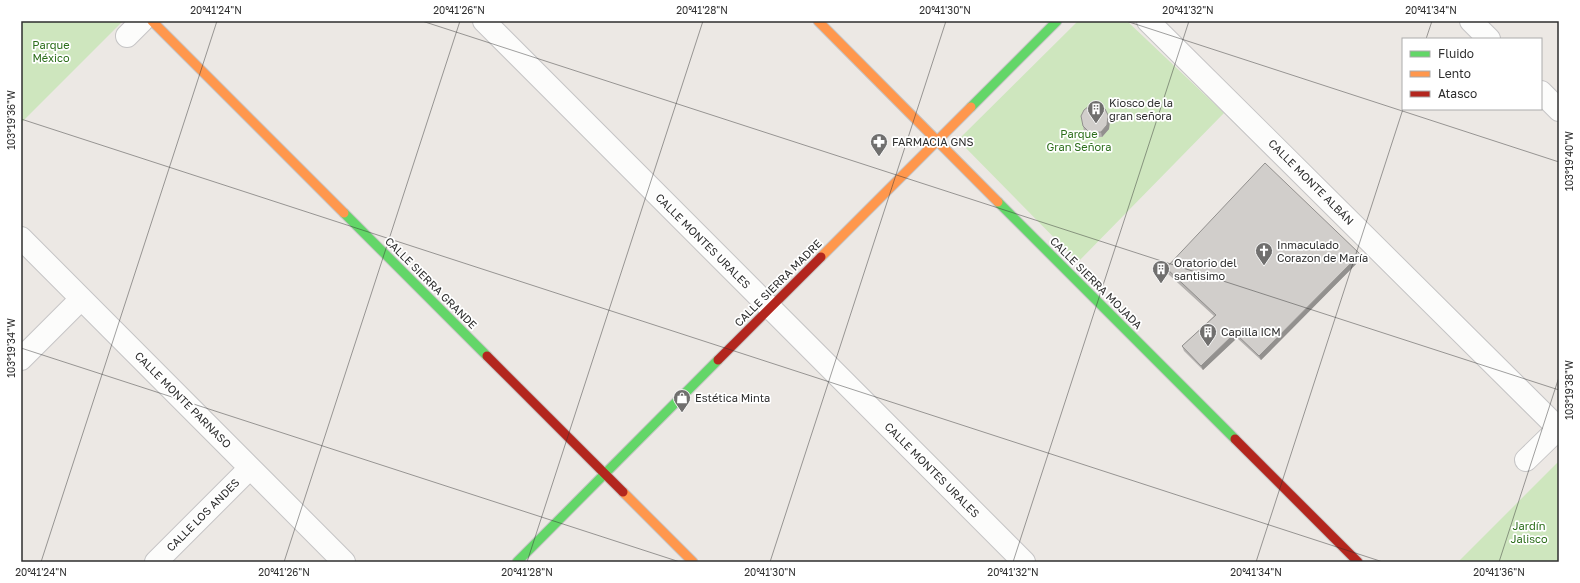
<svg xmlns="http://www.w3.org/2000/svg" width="1580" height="583" font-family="'Golos Text',sans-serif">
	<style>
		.green { fill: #cee6be }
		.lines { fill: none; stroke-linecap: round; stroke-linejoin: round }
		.street-casing { stroke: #c5c4c5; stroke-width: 24 }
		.fast-casing { stroke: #c5c4c5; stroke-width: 11 }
		.slow-casing { stroke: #c5c4c5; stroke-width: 11 }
		.jam-casing { stroke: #c5c4c5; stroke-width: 11 }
		.street { stroke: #fcfcfb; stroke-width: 22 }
		.fast { stroke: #63d668; stroke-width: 9 }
		.slow { stroke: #ff974d; stroke-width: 9 }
		.jam { stroke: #b3261e; stroke-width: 9 }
		.wall { fill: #b4b1af }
		.shaded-wall { fill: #92908e }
		.building { fill: #d1cecb; stroke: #92908e }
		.ticks { fill: none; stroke: #2e2e2e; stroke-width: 1; stroke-opacity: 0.45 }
		.labels { text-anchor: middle; stroke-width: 3.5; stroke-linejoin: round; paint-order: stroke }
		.park-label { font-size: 11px; fill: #2c6e1b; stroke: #fff }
		.poi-label { font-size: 11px; fill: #2e2e2e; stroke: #fff; text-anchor: start }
		.street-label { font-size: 11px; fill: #2e2e2e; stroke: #fff }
		.neatline { fill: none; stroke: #2e2e2e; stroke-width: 1.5 }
		.ticks-label { font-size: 10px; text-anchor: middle; fill: #2e2e2e }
	</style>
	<rect width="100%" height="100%" fill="#ece8e4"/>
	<!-- green -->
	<path class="green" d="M21,21h102l-102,102z
		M1078,21h49l97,92 -146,149 -120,-122z
		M1559,461v101h-101z"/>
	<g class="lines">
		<defs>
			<path id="street" d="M484,21l540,541
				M1148,21l410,407
				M1471,21l18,18
				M127,36l15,-15
				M1541,92l18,18
				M21,238l323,324
				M21,359l60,-60
				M1526,460l33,-32
				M156,562l94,-94"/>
			<path id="fast" d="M971,107l86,-86
				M998,202l237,237
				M344,213l143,143
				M517,562l201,-202"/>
			<path id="slow" d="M152,21l192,192
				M818,21l180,181
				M821,257l150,-150
				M623,492l70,70"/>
			<path id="jam" d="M487,356l136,136
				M718,360l103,-103
				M1235,439l123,123"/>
		</defs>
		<!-- street casing -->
		<use href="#street" class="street-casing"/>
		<!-- fast casing -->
		<use href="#fast" class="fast-casing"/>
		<!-- slow casing -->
		<use href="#slow" class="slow-casing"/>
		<!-- jam casing -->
		<use href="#jam" class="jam-casing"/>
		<!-- street -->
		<use href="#street" class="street"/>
		<!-- fast -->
		<use href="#fast" class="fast"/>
		<!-- slow -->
		<use href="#slow" class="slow"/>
		<!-- jam -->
		<use href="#jam" class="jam"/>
	</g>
	<!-- wall -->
	<path class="wall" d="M1110,119l-1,10 -7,8h-10l-8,-6 -1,-5z
		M1360,254l2,4 -101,102 -24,-22 -34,32 -19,-19 -2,-5 32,-30 -47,-43 -1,-5z"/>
	<!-- shaded-wall -->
	<path class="shaded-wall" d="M1108,115l2,4 -1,10 -7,8 -1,-5z
		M1360,254l2,4 -101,102 -2,-4z
		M1235,333l2,5 -34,32 -2,-4z"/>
	<!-- building -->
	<path class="building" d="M1089,106h10l6,3 3,6 -1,10 -6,7 -11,1 -7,-7 -2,-10 3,-6z
		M1265,163l95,91 -101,102 -24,-23 -34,33 -19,-20 34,-31 -50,-47z"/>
	<!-- ticks -->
	<path class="ticks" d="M422,21l1137,369M1126,21l433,141M1426,39l6,-18M21,119l1362,443M21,348l659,214M41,562l176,-541M284,562l176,-541M527,562l176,-541M770,562l176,-541M1013,562l176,-541M1256,562l147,-453M1499,562l60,-185"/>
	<!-- icons -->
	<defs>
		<symbol id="building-pin" viewBox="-11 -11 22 30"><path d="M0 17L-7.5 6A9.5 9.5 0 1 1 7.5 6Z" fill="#706f6e" stroke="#fff"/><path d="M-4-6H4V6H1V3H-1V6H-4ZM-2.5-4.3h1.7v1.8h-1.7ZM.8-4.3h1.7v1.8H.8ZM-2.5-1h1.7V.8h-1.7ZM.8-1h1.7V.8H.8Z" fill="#fff"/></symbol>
		<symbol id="pharmacy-pin" viewBox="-11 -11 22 30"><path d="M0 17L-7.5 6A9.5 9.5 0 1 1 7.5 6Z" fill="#706f6e" stroke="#fff"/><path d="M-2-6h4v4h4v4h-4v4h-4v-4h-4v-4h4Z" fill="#fff"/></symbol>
		<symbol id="church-pin" viewBox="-11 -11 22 30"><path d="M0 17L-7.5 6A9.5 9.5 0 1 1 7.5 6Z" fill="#706f6e" stroke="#fff"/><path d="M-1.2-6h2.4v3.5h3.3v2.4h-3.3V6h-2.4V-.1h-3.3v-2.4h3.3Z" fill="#fff"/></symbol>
		<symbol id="shop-pin" viewBox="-11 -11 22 30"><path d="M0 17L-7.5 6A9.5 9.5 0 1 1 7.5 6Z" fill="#706f6e" stroke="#fff"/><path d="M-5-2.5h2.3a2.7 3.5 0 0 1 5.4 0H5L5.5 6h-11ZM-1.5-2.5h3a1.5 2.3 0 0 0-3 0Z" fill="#fff"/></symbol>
	</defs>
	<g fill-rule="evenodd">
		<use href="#building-pin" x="1086" y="99" width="20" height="27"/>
		<use href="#pharmacy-pin" x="869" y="132" width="20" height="27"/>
		<use href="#church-pin" x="1254" y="241" width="20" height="27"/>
		<use href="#building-pin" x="1151" y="259" width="20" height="27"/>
		<use href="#building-pin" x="1198" y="322" width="20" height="27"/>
		<use href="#shop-pin" x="672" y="388" width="20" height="27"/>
	</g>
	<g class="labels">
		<!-- park labels -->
		<g class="park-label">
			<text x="51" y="49">Parque<tspan x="51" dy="13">México</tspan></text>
			<text x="1079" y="138">Parque<tspan x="1079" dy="13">Gran Señora</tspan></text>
			<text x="1529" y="530">Jardín<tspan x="1529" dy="13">Jalisco</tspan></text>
		</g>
		<!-- poi labels -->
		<g class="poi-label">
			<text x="1109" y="107">Kiosco de la<tspan x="1109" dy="13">gran señora</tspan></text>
			<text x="892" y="146">FARMACIA GNS</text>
			<text x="1277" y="249">Inmaculado<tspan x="1277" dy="13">Corazon de María</tspan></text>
			<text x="1174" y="267">Oratorio del<tspan x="1174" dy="13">santisimo</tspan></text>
			<text x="1221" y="336">Capilla ICM</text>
			<text x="695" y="402">Estética Minta</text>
		</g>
		<!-- street labels -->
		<g class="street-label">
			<text transform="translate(1311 182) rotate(45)" y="4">CALLE MONTE ALBÁN</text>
			<text transform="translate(703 241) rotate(45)" y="4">CALLE MONTES URALES</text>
			<text transform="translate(431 283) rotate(45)" y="4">CALLE SIERRA GRANDE</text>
			<text transform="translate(778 283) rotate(-45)" y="4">CALLE SIERRA MADRE</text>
			<text transform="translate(1096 283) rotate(45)" y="4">CALLE SIERRA MOJADA</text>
			<text transform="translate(183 400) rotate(45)" y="4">CALLE MONTE PARNASO</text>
			<text transform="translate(932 470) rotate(45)" y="4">CALLE MONTES URALES</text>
			<text transform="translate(203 515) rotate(-45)" y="4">CALLE LOS ANDES</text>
		</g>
	</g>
	<!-- border -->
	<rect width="1580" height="583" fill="none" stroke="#ffffff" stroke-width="44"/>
	<!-- legend -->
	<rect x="1402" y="38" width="140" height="72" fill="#ffffff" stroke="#ababab"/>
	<rect x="1410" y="51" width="20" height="6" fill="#63d668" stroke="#ababab"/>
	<text x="1438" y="58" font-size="12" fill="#2e2e2e">Fluido</text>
	<rect x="1410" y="71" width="20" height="6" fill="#ff974d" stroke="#ababab"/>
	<text x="1438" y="78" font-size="12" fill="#2e2e2e">Lento</text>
	<rect x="1410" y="91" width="20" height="6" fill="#b3261e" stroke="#ababab"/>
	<text x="1438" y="98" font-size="12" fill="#2e2e2e">Atasco</text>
	<rect x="22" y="22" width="1536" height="539" class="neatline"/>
	<g class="ticks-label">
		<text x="216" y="14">20°41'24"N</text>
		<text x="459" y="14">20°41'26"N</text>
		<text x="702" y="14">20°41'28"N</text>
		<text x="945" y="14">20°41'30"N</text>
		<text x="1188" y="14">20°41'32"N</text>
		<text x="1431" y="14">20°41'34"N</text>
		<text transform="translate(11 120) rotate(-90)" y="4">103°19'36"W</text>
		<text transform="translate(1569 161) rotate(-90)" y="4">103°19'40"W</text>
		<text transform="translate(11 348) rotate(-90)" y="4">103°19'34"W</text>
		<text transform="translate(1569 390) rotate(-90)" y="4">103°19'38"W</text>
		<text x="41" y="576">20°41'24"N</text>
		<text x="284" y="576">20°41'26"N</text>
		<text x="527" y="576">20°41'28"N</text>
		<text x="770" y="576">20°41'30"N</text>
		<text x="1013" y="576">20°41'32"N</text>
		<text x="1256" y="576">20°41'34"N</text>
		<text x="1499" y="576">20°41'36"N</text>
	</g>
</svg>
